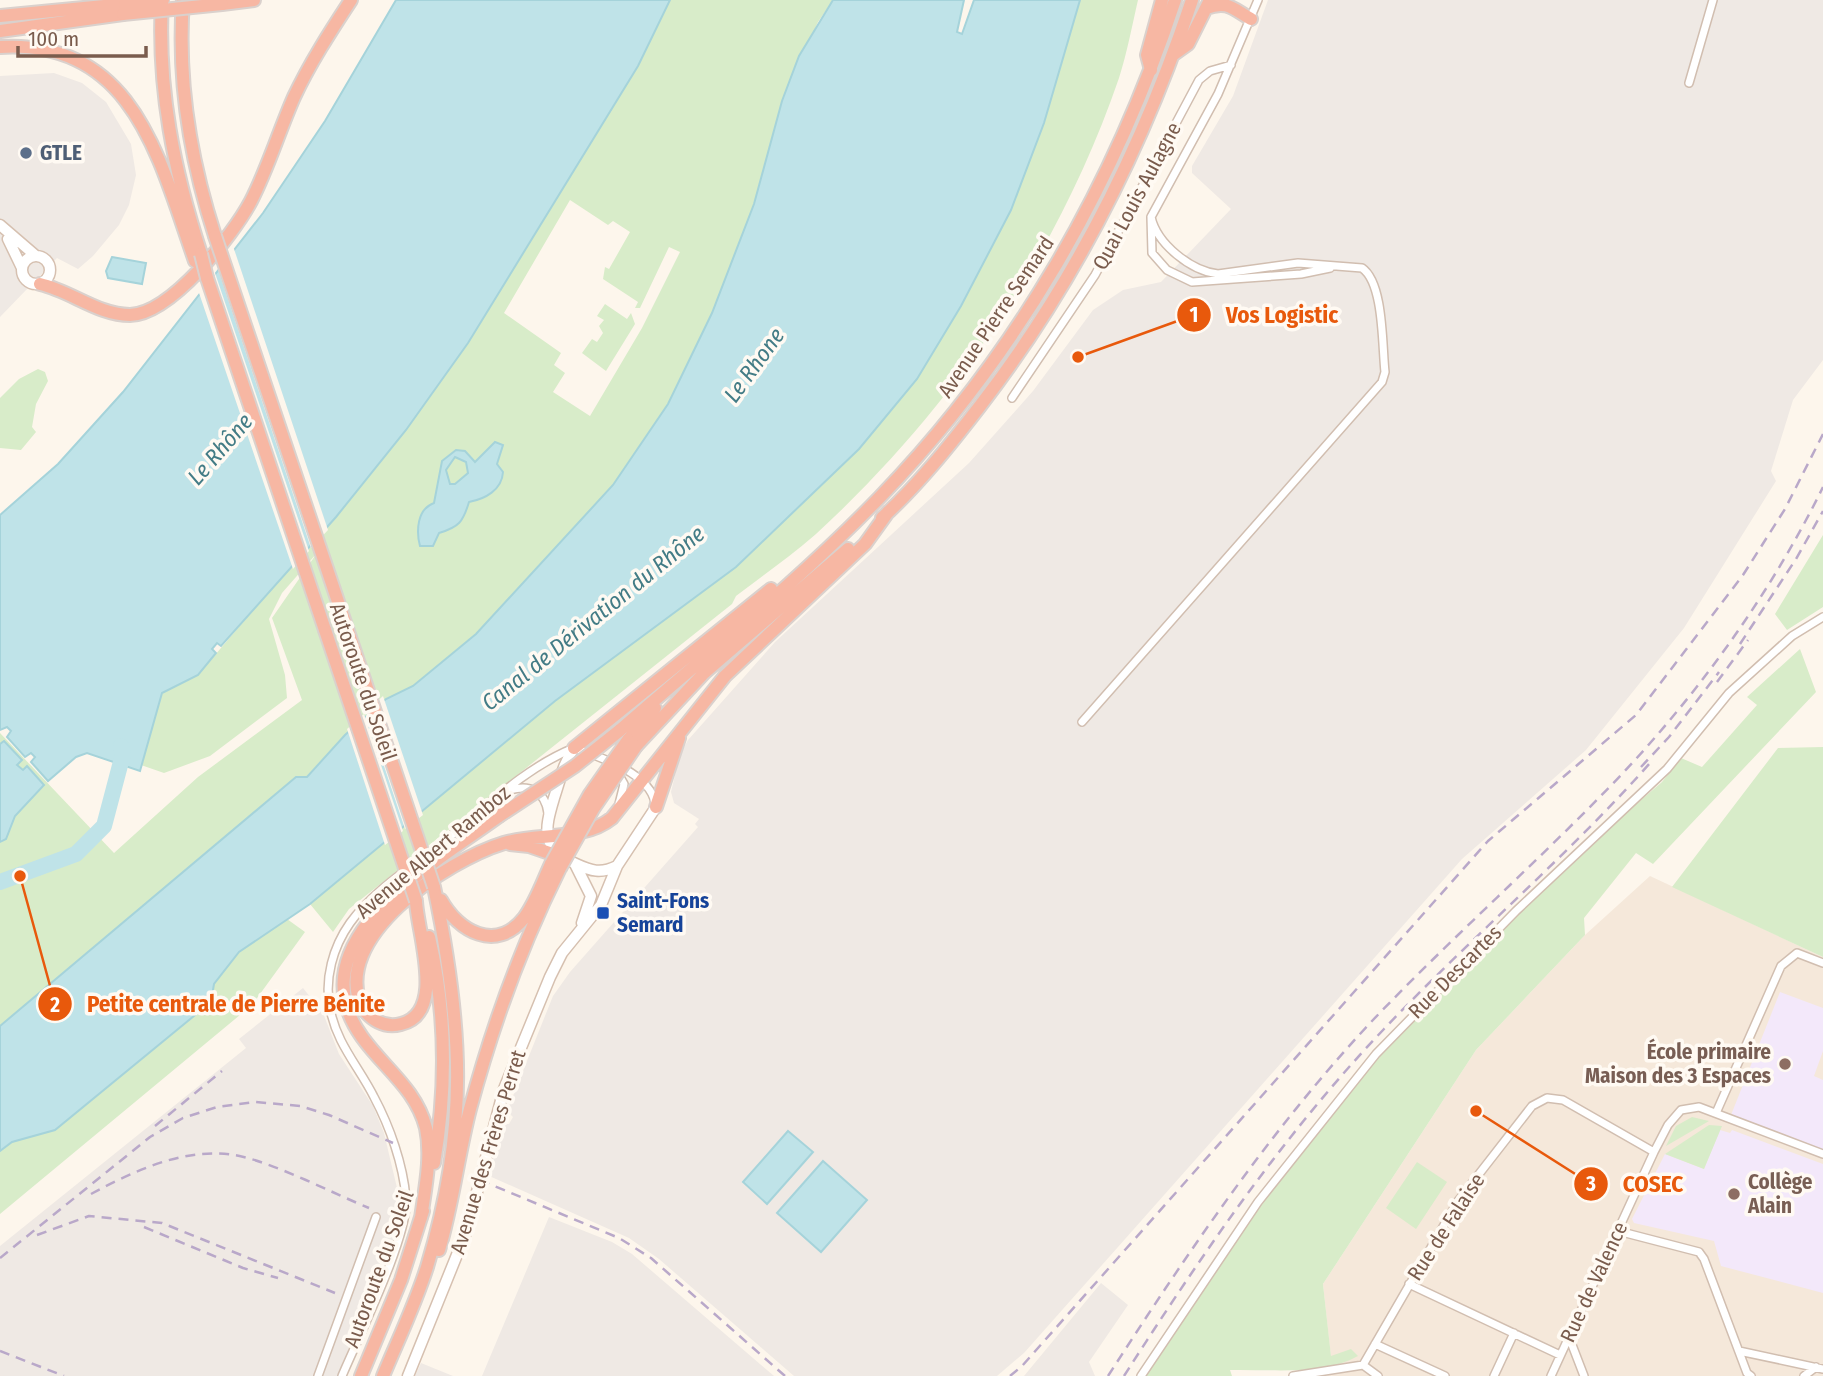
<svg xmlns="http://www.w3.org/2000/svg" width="1823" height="1376" font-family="'Fira Sans Condensed',sans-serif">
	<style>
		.residential { fill: #f5e8da }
		.industrial { fill: #efe9e4 }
		.education { fill: #f3e8fa }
		.green { fill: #d8ecc9; fill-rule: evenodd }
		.water { fill: #bfe3e8; stroke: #a5d3da; stroke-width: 2; fill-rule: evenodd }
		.pier { fill: #fdf6ec }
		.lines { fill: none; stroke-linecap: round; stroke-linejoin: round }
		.river { stroke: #bfe3e8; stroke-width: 16 }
		.street-casing { stroke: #d1beb0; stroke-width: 10 }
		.secondary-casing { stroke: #d6c0b0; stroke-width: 13 }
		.highway-casing { stroke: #dad1cd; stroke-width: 16 }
		.street { stroke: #fff; stroke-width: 7 }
		.secondary { stroke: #fff; stroke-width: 10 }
		.highway { stroke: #f7b7a3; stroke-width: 12 }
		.rail { stroke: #b9a8c9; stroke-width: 2.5; stroke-dasharray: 10 7; stroke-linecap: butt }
		.highway-bridge-casing { stroke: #dad1cd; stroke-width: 16; stroke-linecap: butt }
		.highway-bridge { stroke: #f7b7a3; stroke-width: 12 }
		.service-dot { fill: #5c6f8a; stroke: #fffaf3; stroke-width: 2.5 }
		.transit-dot { fill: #1a4fb4; stroke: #fffaf3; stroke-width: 2.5 }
		.education-dot { fill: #8d6e63; stroke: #fffaf3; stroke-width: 2.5 }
		.labels { text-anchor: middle; stroke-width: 7; stroke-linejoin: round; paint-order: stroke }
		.service-label { font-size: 21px; font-weight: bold; fill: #4e5e75; stroke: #fffaf3; text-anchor: start }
		.street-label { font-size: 21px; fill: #7a5c4d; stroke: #fffaf3 }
		.transit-label { font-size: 21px; font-weight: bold; fill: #164399; stroke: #fffaf3; text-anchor: start }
		.education-label { font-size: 21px; font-weight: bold; fill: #785e54; stroke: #fffaf3; text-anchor: end }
		.water-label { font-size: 23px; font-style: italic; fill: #437c86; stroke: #fffaf3 }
		.leader { fill: none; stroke: #e8590c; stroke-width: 2.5 }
		.callout-dot { fill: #e8590c; stroke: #fffaf3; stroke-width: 2.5 }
		.mark-label { font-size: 21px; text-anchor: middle; font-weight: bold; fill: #fff }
		.callout-label { font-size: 23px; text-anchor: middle; font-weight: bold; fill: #e8590c; stroke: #fffaf3; stroke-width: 7; stroke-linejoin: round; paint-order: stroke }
	</style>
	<rect width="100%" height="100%" fill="#fdf6ec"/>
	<!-- residential -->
	<path class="residential" d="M1650,876l173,81v419h-504l12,-19 -8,-73 153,-234 109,-115z"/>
	<!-- industrial -->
	<path class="industrial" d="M1268,0h555v360l-30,40 -22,71 5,10 -92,147 -98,122 -124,109 -438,494 -27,23h-203l-135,-117 -30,-21 -142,-63 15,-51h7l4,-7 -6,-6 46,-115 17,-24 128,-145 -3,-3 4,-5 -25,-16 -3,-11 9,-38 8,-14 87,-98 194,-179 64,-72 60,-81 30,-20 38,-8 70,-73 -39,-36v-7l41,-70z
		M54,73l28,10 24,19 25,42 5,31 -7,30 -10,20 -26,31 -15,13 -21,-11 -57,59v-241z
		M303,988l20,25 16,41 34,52 11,27 18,76 -4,22 -61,145h-337v-130l246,-198 -7,-9z
		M549,1217l63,25 20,12 142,122h-292z
		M1101,1283l27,22 -39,57 6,14h-71z
		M421,1363l32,13h-38z"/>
	<!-- education -->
	<path class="education" d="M1780,992l43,16v43l-9,25 9,4v70l-92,-35z
		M1720,1130l10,3 2,-3 91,34v129l-102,-27 -7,-25 -80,-18 -2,-4 33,-65 39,15z"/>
	<!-- green -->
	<path class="green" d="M670,0h163l-15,22 -36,79 -28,103 -42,109 -44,91 -55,81 -137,149 -63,52 -27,13 -41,36 -39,42h-10l-141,120 -155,202v-366l114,120 84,-76 104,-77 -30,-82 45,-65 -35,40 -13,26 16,56 2,23 -77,58 -46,17 -23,-8 21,-73 36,-17 208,-245 62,-87 170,-277zM570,200l38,25 5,-4 17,11 -21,37 -4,-2 -2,12 35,23 -3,6h5l29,-61 11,5 -38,76 -52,88 -37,-24 12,-19 -11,-8 7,-12 -57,-40z
		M1080,0h58c-6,26 -11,53 -19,78 -60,175 -167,331 -303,456 -26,23 -53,41 -80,62l-4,8 -383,305 -16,23 -23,-28 245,-203 181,-134 123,-118 58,-70 44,-73 50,-96 33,-87z
		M605,304l22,15 4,-6 4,11 -29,47 -24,-18 10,-14 5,3 6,-9 -4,-7 5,-6 -7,-4z
		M38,369l7,3 3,9 -12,23 -4,23 4,5 -15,18 -21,-2v-50l19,-19z
		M1823,535v72l-36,23 -12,-16z
		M1800,649l16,43 -163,172 -17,-11 -52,65 1,17 -109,115 -153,234 8,72 20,-7 7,7c-36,20 -86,13 -128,14l2,6h-86c45,-70 90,-139 140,-206 108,-143 239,-272 376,-388l19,-24 21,9 55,-62 -10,-8z
		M1823,747v210l-151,-70 106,-139z
		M287,919l18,13 -53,73 -252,209v-63l12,-9 43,-12 159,-146 25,-32z
		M1692,1117l17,4 -43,25 10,-20z
		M1709,1125l13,1 -18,43 -39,-15z
		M1417,1162l30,20 -31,47 -30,-21z"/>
	<!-- water -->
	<path class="water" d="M396,0h274l-32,66 -170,277 -62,87 -70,87 -115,129 -4,-3 -5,6 4,4 -18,22 -36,18 -22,78 -53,-18 -11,4 -28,24 -17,-19 4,-5 -4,-4 -6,4 -18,-20 4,-6 -4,-4 -7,3v-215l58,-51 65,-72 140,-179 62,-92z
		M833,0h131l-7,32 5,2 12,-34h106l-36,123 -33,87 -50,96 -44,73 -58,70 -123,118 -181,134 -245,203 -71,48 -25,32 -3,18 -156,128 -43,12 -12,9v-125l296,-249h11l38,-42 41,-36 27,-13 63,-52 137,-149 55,-81 44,-91 42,-109 28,-103 17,-45z
		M112,257l34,6 -4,21 -34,-6 -2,-7z
		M495,442l8,3 -6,19 6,8c-1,18 -18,27 -34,30 -6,20 -10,25 -30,31l-6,13h-13c-4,-15 -3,-37 14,-43l8,-42 14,-11 9,1 10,11zM455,457l11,5 2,11 -13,11h-5l-4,-14z
		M4,741l18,19 -5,5 6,5 4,-4 17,19 -29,31 -9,23 -6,3v-98z
		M788,1131l25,21 -46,52 -24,-22z
		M823,1161l44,39 -46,52 -44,-39z"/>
	<!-- pier -->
	<path class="pier" d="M233,246l95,284 -17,18 -94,-282z
		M214,270l95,281 -16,18 -95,-279z
		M383,696l40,119 -18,14 -39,-117z
		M364,714l39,117 -18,14 -38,-116z"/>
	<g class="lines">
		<!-- river -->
		<path class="river" d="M0,882l76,-28 28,-28 19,-72 -2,-8"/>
		<defs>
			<path id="street" d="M1258,0l-40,94 -67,123 1,36 15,17 25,12 109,-8 29,-6
				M1689,83l24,-83
				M1012,398l83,-123 104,-195 11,-9 21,-6
				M1082,722l300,-340 3,-10c-3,-26 -1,-89 -23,-104l-64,-5 -80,11c-27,-3 -61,-30 -67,-57
				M616,770l8,14 -5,20
				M510,790c20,-6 35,1 38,23
				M1716,1113l65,-147 16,-13 26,10
				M1618,1231l81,21 5,7 43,114 4,3
				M1409,1284l151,71
				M1569,1337l15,39
				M1375,1344l70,32
				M1739,1351l84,18
				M1363,1365l95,-164 74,-95 15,-8 16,2 91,52
				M1363,1365l15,11
				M318,1376l58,-159
				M342,1376c16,-38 68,-143 64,-178 -3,-34 -16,-71 -32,-101 -15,-30 -38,-54 -44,-89 -6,-29 3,-61 20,-85 23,-32 61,-56 92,-80 42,-34 82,-75 132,-95 26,9 76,25 81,55
				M1141,1376l117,-174 118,-148 140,-143 151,-142 62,-76 63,-57 31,-19
				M1293,1376l70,-11
				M1494,1376l20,-43
				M1551,1376l103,-224 14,-27 13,-15 18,-3 124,47
				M1804,1376l12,-9"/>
			<path id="secondary" d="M0,225l36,31
				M8,239l14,29
				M22 270a14 14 0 1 1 28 0a14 14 0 1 1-28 0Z
				M574,748c-11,16 -14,32 -20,50 -10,33 -13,50 22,66 15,7 25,10 41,2
				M575,864l16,32 -9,27
				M408,1376l59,-146 37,-141 46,-112 12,-24 39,-48 16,-39 39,-59"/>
			<path id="highway" d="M162,0c-5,88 12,171 39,254
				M183,0c-6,81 7,159 32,236
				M222,4l32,-4
				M1206,8c22,-8 27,1 45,11
				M0,16l125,-12
				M0,31l123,-17
				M0,47c134,-8 159,112 195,214
				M1174,54l14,-10 22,-44
				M1151,70l-4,-15 15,-55
				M207,278l118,352
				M40,284c31,7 58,31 90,31 41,-1 103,-80 121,-114 17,-33 28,-70 43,-104 16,-34 36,-65 57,-97
				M882,518c36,-33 68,-73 98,-112 95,-123 163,-259 212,-406
				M619,731c88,-77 180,-150 261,-234 136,-141 234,-311 295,-497
				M628,740l27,-32
				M636,746l68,-73 144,-124
				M574,748l197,-159
				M656,807l23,-69
				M510,844l19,2 29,10
				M441,900c17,31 55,53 83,18 12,-16 19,-37 27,-54
				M416,901c1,31 31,112 -15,123 -15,4 -28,-3 -38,-15 -36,-71 85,-149 141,-166 33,-10 80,-2 108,-25l113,-142 140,-132 23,-32
				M429,937c17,74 18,151 5,226
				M421,1218c4,-29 11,-61 5,-90 -10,-39 -42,-60 -64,-91 -69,-96 73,-174 137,-221
				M439,1250c14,-47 19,-95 31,-141 22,-82 52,-165 90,-241
				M361,1376l40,-96 22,-69
				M383,1376c15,-36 32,-71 44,-109 42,-139 36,-241 7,-380"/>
		</defs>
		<!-- street casing -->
		<use href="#street" class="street-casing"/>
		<!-- secondary casing -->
		<use href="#secondary" class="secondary-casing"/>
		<!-- highway casing -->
		<use href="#highway" class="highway-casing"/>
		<!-- street -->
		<use href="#street" class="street"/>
		<!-- secondary -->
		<use href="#secondary" class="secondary"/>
		<!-- highway -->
		<use href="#highway" class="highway"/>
		<!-- rail -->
		<path class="rail" d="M1740,644l56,-85 27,-48
			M1717,682l31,-42
			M1641,767l28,-30 50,-65
			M155,1126l67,-55
			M480,1180l139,58 32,20 134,118
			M91,1194c43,-23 93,-47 143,-39 37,6 98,38 135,53
			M144,1227l99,41 35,10
			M37,1235l52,-19 73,7 173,70
			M0,1258l150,-121 33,-19 34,-11 38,-5 45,4 29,9 64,28
			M0,1351l64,25
			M1010,1376l12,-10 466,-525 148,-126 107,-140 42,-66 38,-75
			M1108,1376c80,-124 163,-247 264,-355 81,-85 169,-162 250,-247 79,-84 150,-183 201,-287
			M1124,1376c78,-122 160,-242 260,-347 86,-91 183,-172 266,-266"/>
		<defs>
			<path id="highway-bridge" d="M125,4l38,-4
				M123,14l99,-10
				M215,236l219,651
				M201,254l6,24
				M325,630l91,271
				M499,816l76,-50 44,-35
				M551,864l39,-70 38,-54
				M560,868l33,-59 43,-63"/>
		</defs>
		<!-- highway-bridge casing -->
		<use href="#highway-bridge" class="highway-bridge-casing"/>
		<!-- highway-bridge -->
		<use href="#highway-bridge" class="highway-bridge"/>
	</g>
	<!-- markers -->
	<circle class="service-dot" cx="26" cy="153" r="7"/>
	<rect class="transit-dot" x="596" y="906" width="14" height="14" rx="3.5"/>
	<g class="education-dot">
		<circle cx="1785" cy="1064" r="7"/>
		<circle cx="1734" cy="1194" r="7"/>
	</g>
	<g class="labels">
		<!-- service labels -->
		<g class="service-label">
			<text x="40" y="160">GTLE</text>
		</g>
		<!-- street labels -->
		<g class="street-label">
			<text transform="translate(1137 196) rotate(-62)" y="7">Quai Louis Aulagne</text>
			<text transform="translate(996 317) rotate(-56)" y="7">Avenue Pierre Semard</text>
			<text transform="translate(363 682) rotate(71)" y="7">Autoroute du Soleil</text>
			<text transform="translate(433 852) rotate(-40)" y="7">Avenue Albert Ramboz</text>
			<text transform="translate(1455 972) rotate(-45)" y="7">Rue Descartes</text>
			<text transform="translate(488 1152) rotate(-73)" y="7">Avenue des Frères Perret</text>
			<text transform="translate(1446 1227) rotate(-57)" y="7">Rue de Falaise</text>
			<text transform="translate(379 1269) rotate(-70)" y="7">Autoroute du Soleil</text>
			<text transform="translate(1594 1282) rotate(-65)" y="7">Rue de Valence</text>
		</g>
		<!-- transit labels -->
		<g class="transit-label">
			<text x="617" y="908">Saint-Fons<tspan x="617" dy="24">Semard</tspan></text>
		</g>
		<!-- education labels -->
		<g class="education-label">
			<text x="1771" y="1059">École primaire<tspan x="1771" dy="24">Maison des 3 Espaces</tspan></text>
			<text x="1748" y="1189" text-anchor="start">Collège<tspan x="1748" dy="24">Alain</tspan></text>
		</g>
		<!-- water labels -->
		<g class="water-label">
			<text transform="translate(754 365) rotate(-54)" y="8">Le Rhone</text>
			<text transform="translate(220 449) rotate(-49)" y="8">Le Rhône</text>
			<text transform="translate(593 618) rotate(-39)" y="8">Canal de Dérivation du Rhône</text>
		</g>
	</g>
	<!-- callouts -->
	<path class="leader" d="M1078 357L1194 315M20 876L55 1004M1476 1111L1591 1184"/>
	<g class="callout-dot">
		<circle cx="1078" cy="357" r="7"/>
		<circle cx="20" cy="876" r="7"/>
		<circle cx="1476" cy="1111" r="7"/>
		<circle cx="1194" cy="315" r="18"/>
		<circle cx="55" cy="1004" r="18"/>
		<circle cx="1591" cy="1184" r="18"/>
	</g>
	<g class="mark-label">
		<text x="1194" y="322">1</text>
		<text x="55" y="1012">2</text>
		<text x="1591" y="1191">3</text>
	</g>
	<g class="callout-label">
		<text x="1282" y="323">Vos Logistic</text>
		<text x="236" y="1012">Petite centrale de Pierre Bénite</text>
		<text x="1653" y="1192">COSEC</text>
	</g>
	<!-- scale -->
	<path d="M18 46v10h128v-10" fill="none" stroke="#7a5c4d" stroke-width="3.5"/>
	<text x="28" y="46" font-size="21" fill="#7a5c4d" stroke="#fffaf3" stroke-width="5" paint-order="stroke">100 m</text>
</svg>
